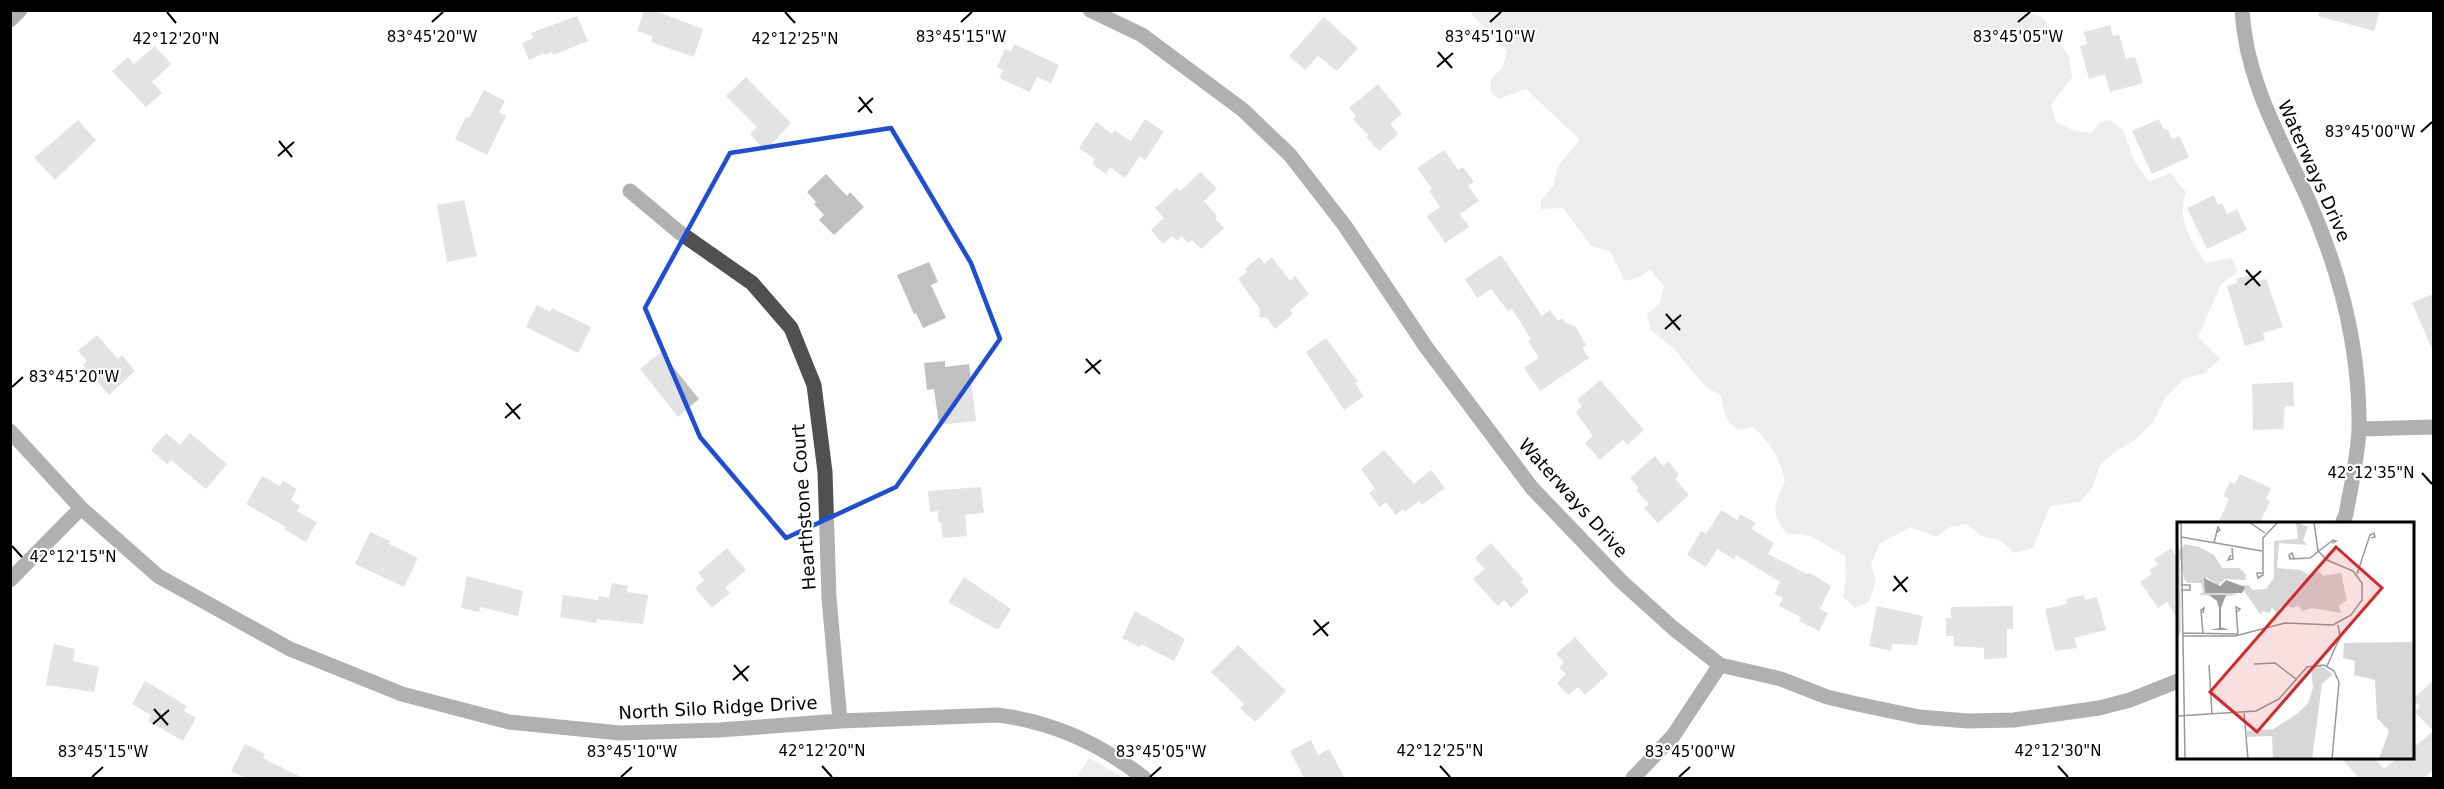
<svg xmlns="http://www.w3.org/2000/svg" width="2444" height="789" font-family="'DejaVu Sans',sans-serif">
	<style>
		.green { fill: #d7d7d7 }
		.building { fill: #c0c0c0 }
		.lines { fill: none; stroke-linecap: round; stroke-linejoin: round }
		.minor { stroke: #505050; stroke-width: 15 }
		.marked { fill: none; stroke: #1d4ed8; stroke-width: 4.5; stroke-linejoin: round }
		.ticks { fill: none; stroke: #000; stroke-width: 2 }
		.labels { text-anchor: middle; stroke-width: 4.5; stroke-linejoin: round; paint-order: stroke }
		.street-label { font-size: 18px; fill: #000; stroke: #fff }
		.inset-road { fill: none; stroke: #999; stroke-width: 1.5 }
		.view { fill: #d62828; fill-opacity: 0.15; stroke: #d62828; stroke-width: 3 }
		.inset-edge { fill: none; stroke: #000; stroke-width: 3 }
		.ticks-label { font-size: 15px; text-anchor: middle; fill: #000; stroke: #fff; stroke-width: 4.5; stroke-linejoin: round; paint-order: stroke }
	</style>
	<rect width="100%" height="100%" fill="#fff"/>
	<!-- green -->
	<path class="green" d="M1469,11h560l15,8 13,22 12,15 3,21 -21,28 5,17 19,9 17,2 7,-10 11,-3 13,10 11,30 15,22 21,-9 16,19c-10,29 5,47 19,71l27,-5 6,14 -17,12 -23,53 22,22 -17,15 -18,4 -19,19 -13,25 -18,18 -19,11 -16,14 -8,23 -12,14 -30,4 -17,42 -19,5 -14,-13 -19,-4 -14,-12 -17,3 -14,10 -25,-10 -31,16 -9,22 5,15 -7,22 -14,6 -12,-11 3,-19 -1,-22c-23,-11 -29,-24 -58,-22 -17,-20 -13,-31 -2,-53 -5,-22 -15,-39 -32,-54l-15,3c-13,-10 -15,-20 -17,-35l-14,-7 -34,-40 -23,-19 -3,-15 13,-11 4,-17 -14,-16 -13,8 -12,3 -15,-30 -19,-5 -28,-38 -22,1v-9l13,-15 4,-19 22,-26 -54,-51 -27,10 -8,-5v-15l12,-12 4,-16z
		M1089,758l35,20h-47z"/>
	<!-- building -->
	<path class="building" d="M644,10h9l50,19 -9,28 -43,-15 2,-6 -16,-5z
		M2319,10h61l-6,21 -56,-15z
		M577,16l11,25 -35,14 -1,-3 -7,3 -1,-2 -15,7 -7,-17 11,-5 -2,-5z
		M1324,17l34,31 -21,23 -19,-15 -13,14 -16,-14z
		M2110,25l3,11 6,-2 7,25 9,-2 8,26 -33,9 -5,-18 -16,5 -9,-33 7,-2 -3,-12z
		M1014,44l45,21 -8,18 -14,-6 -7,15 -31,-14 4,-8 -6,-3 8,-18 6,2z
		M155,46l16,18 -19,18 10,11 -16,14 -34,-36 16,-14 6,7z
		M746,77l45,46 -26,28 -15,-17 7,-7 -31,-31z
		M1378,84l24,30 -12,10 8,10 -19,17 -13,-14 2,-2 -15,-16 3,-3 -7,-8z
		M484,90l21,11 -6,11 7,4 -19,39 -32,-16 11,-22 3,1z
		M1145,119l19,13 -19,28 -5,-4 -15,22 -15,-11 -4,7 -14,-10 3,-5 -16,-11 17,-26 16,12 2,-4 17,11z
		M2159,119l5,11 3,-1 5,10 7,-3 10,21 -37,17 -20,-43z
		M78,120l18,20 -41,40 -21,-22z
		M1444,150l14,20 5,-3 11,15 -6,4 11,15 -19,13 9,13 -24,16 -18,-27 13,-9 -11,-16 3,-2 -15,-21z
		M1201,172l16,17 -13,12 13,15 -2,2 9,10 -23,21 -9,-9 -4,3 -6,-7 -5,5 -5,-5 -9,8 -12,-14 13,-12 -9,-10 22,-20 3,3z
		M826,174l21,22 3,-4 14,15 -30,28 -15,-15 5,-5 -10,-11 2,-2 -9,-10z
		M2214,195l4,10 4,-2 5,11 10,-5 10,21 -40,19 -20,-41z
		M464,200l13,56 -30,6 -10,-57z
		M1501,255l41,61 8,-6 8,11 4,-3 4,5 9,3 11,19 -4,3 7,10 -49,33 -16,-23 15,-10 -11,-17 3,-2 -19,-30 -4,2 -17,-22 -14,9 -12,-19z
		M1259,257l5,7 8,-7 18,24 5,-5 14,18 -19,16 3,4 -18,15 -8,-11 -8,-1 1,-8 -22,-30 9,-7 -2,-3z
		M929,262l9,20 -7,3 15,33 -23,10 -7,-15 -2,1 -17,-39z
		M2254,274l2,8 10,-3 17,48 -20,6 2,7 -20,6 -18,-60 10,-3 -1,-4z
		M2433,294v57l-21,-48z
		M537,305l13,7 2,-4 39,19 -13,26 -52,-26z
		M97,335l21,24 4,-4 13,16 -26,24 -26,-30 4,-4 -9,-10z
		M1326,338l32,44 -3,1 9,13 -20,14 -38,-58z
		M661,352l38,47 -21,18 -38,-48z
		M945,361v6l24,-3 7,57 -37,4 -5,-36 -7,1 -3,-27z
		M1600,380l44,50 -17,15 -4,-5 -23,20 -15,-17 8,-7 -17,-24 6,-6 -5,-6z
		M2293,382l1,24h-9l-2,23 -30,1 -1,-46z
		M166,433l14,12 10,-12 37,31 -21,25 -35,-29 -4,4 -16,-14z
		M1384,450l30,34 17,-14 14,18 -23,17 -3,-4 -14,11 -2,-3 -7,6 -10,-13 -6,5 -11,-14 6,-4 -14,-20z
		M1655,456l8,10 5,-5 11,13 -4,5 14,16 -31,28 -14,-15 5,-4 -13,-14 3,-2 -9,-10z
		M2240,474l31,14 -5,11 4,3 -11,22h-41l11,-25 -6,-3 7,-14 5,2z
		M262,476l18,10 3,-5 14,8 -6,11 9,6 -3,5 20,11 -11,20 -22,-13 2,-2 -40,-23z
		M981,487l3,26 -19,2 2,21 -24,2 -2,-16h-3v-11l-8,1 -2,-21z
		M1721,510l16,10 3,-6 16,9 -4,6 22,14 -6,11 39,20 3,-1 21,13 -11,23 8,4 -9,18 -20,-10 2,-4 -22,-11 4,-8 -9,-4 6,-12 -44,-27 -2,4 -17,-10 -11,18 -19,-12 14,-24 5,3z
		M370,532l20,9 -1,3 29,14 -14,29 -49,-23z
		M1491,543l33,37 -3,2 8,9 -18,17 -7,-8 -6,6 -25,-27 12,-10 -10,-11z
		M727,548l19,22 -21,18 5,5 -18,15 -17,-20 9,-8 -6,-7z
		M2171,548l7,11v61l-11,-18 -9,6 -18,-26 12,-8 -3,-4 9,-6 -4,-5z
		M467,576l56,15 -5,25 -38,-9 -1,5 -18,-4z
		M964,577l47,32 -13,21 -50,-28z
		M612,583l16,3 -1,6 21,3 -5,29 -46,-5 -1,4 -36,-6 3,-22 35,5 1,-4 10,2z
		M2084,595l1,5 12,-3 9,33 -32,8 3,10 -22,3 -10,-42 22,-5 -1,-5z
		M1877,606l46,10 -6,29 -25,-1 -1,7 -22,-5z
		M2013,606v23h-6v29l-23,1v-11l-30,-2v-10h-8v-18h5v-11z
		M1135,611l50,28 -11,22 -33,-17 -1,3 -18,-9z
		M1575,637l33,37 -23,21 -7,-8 -10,8 -11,-12 9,-9 -7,-7 5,-5 -8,-8z
		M54,644l21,5 -2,12 26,6 -5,25 -48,-7z
		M1238,645l48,46 -31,31 -15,-14 4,-4 -33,-32z
		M145,681l42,25 -3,5 12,7 -13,23 -35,-20 3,-6 -19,-11z
		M2433,681v89l-9,8h-65l-18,-20h33l10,11 13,-11h15v-9l21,-18 -18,-19 5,-5 -7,-8z
		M1311,740l7,15 11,-6 16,29h-41l-14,-27z
		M245,744l20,10 -2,4 40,20h-57l-15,-7z"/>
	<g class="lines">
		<!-- minor -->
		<path class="minor" d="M1090,10l52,25 101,75 47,45 55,71 81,121 106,141 89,93 52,47 47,37 61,14 46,18 30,7 62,13 49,4 46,-1 85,-12 31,-8 48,-19
			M2242,10c4,71 38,127 66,189 32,72 52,150 51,229 -1,29 -8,58 -13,86l-4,10
			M10,20l10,-10
			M630,191l49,41 73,51 39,45 23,57 11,87 4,126 11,123
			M2359,429l75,-2
			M10,431l71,77 77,68 132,73 112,45 107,28 111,11 99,-3 121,-9 158,-6c55,7 103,29 146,63
			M10,580l71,-72
			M1633,778l40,-42 47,-71"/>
	</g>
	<!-- marked area -->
	<path d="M0 0H2444V789H0ZM891,128l80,135 29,76 -104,148 -110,51 -86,-101 -55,-129 85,-155z" fill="#fff" fill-opacity=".55" fill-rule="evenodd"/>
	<path class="marked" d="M891,128l80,135 29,76 -104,148 -110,51 -86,-101 -55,-129 85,-155z"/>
	<!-- ticks -->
	<path class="ticks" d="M167,12l9,11M785,12l10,11M432,22l11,-10M961,22l11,-10M1490,22l11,-10M2018,22l12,-10M1438,52l14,16M1437,67l16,-14M859,97l13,16M858,112l15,-14M2421,132l11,-10M279,141l13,16M278,156l16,-14M2246,270l14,16M2245,285l16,-14M1666,314l14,16M1665,329l16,-14M1086,359l14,15M1085,373l16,-13M12,387l11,-10M506,403l14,16M505,418l16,-14M2422,473l10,11M12,546l10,11M1894,576l13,16M1893,591l15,-14M1314,620l14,16M1313,635l16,-13M734,665l14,16M733,680l16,-14M154,709l14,16M153,724l16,-14M822,766l10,11M1440,766l10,11M2058,766l10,11M92,777l11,-10M621,777l11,-10M1150,777l11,-10M1679,777l11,-10"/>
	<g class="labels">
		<!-- street labels -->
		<g class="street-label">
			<text transform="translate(2314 171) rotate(66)" y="6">Waterways Drive</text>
			<text transform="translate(1573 498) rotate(48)" y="6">Waterways Drive</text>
			<text transform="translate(804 507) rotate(-94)" y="6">Hearthstone Court</text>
			<text transform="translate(718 708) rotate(-3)" y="6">North Silo Ridge Drive</text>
		</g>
	</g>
	<!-- overview -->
	<g transform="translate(2177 522)">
		<rect width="237" height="237" fill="#fff"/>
		<path d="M119,0l12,5 -5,13 4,5 -28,-2 -2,25 24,2 8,5 11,-3 3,4 18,-3 6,27 -8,6 2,7 -29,-5 -10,3 -3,-5 -7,2 -5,-3 -7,2 -3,7 -5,-7 -2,6 -8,-2 -1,4 -17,-24 -15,5 -30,-1 4,-3 -2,-9h-13l-4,-4 -4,-22 1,74 -4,10v-98l3,7 5,-6 14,3 15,8 8,13h18l6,7 -1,5 -20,-1 -7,6 -12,-8v12l42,-4 5,5 13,-1 8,-11v-37l24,-2zM237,120v117h-35l10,-28 -12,-13 -2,-38 -21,-5 1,-14 -12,-3 1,-15zM143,143l13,9 -11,10 -10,75h-39l-1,-23 -25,1v-6l26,-2 24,-15 11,-11 5,-15 -2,-22z" fill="#d7d7d7"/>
		<path d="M27,56l16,8 6,-6 19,7 -3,6h-37zM32,73h17l-5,13v19l8,3h-19l9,-2v-20l-2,-7z" fill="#9e9e9e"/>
		<path class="inset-road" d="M4,0l4,237M72,0l16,11M4,15l81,14M37,21l4,-16 2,3 -4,3M54,33l-3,5 5,-1 -1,-11M117,36l-2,-5 -3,2 1,4 20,-1 23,-18 3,1 -4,2M85,51h-5l1,5 5,-3v-37l15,-16M180,52l13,-39 4,-2 1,4 -4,1M4,63h9v5h-9M60,90l3,-3 -4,-2 2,28M6,111l54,1M26,112l-2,-24 3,-2 -1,5M6,114h52l50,-13 48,2 18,-10 11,-15v-17l-9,-12 -26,-11 -9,-9 -4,-29M77,142l21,-1 21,16M32,143l3,49M150,144l13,-29 -2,-12M67,191l4,46M0,194l79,-5 23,-12 28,-32 17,-2 10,6 5,11 -7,77"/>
		<path class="view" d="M159,25l46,41 -125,144 -47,-40z"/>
		<rect width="237" height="237" class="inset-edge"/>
	</g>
	<g class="ticks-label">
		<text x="432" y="42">83°45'20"W</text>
		<text x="961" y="42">83°45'15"W</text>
		<text x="1490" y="42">83°45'10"W</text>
		<text x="2018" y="42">83°45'05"W</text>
		<text x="176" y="44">42°12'20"N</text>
		<text x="795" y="44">42°12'25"N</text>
		<text x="2370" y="137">83°45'00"W</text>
		<text x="74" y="382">83°45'20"W</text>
		<text x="2371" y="478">42°12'35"N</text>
		<text x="73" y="562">42°12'15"N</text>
		<text x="822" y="756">42°12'20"N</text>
		<text x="1440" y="756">42°12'25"N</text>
		<text x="2058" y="756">42°12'30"N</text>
		<text x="103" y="757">83°45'15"W</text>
		<text x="632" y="757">83°45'10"W</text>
		<text x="1161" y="757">83°45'05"W</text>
		<text x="1690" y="757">83°45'00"W</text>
	</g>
	<!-- border -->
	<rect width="2444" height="789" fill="none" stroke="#000000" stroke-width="24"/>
</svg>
